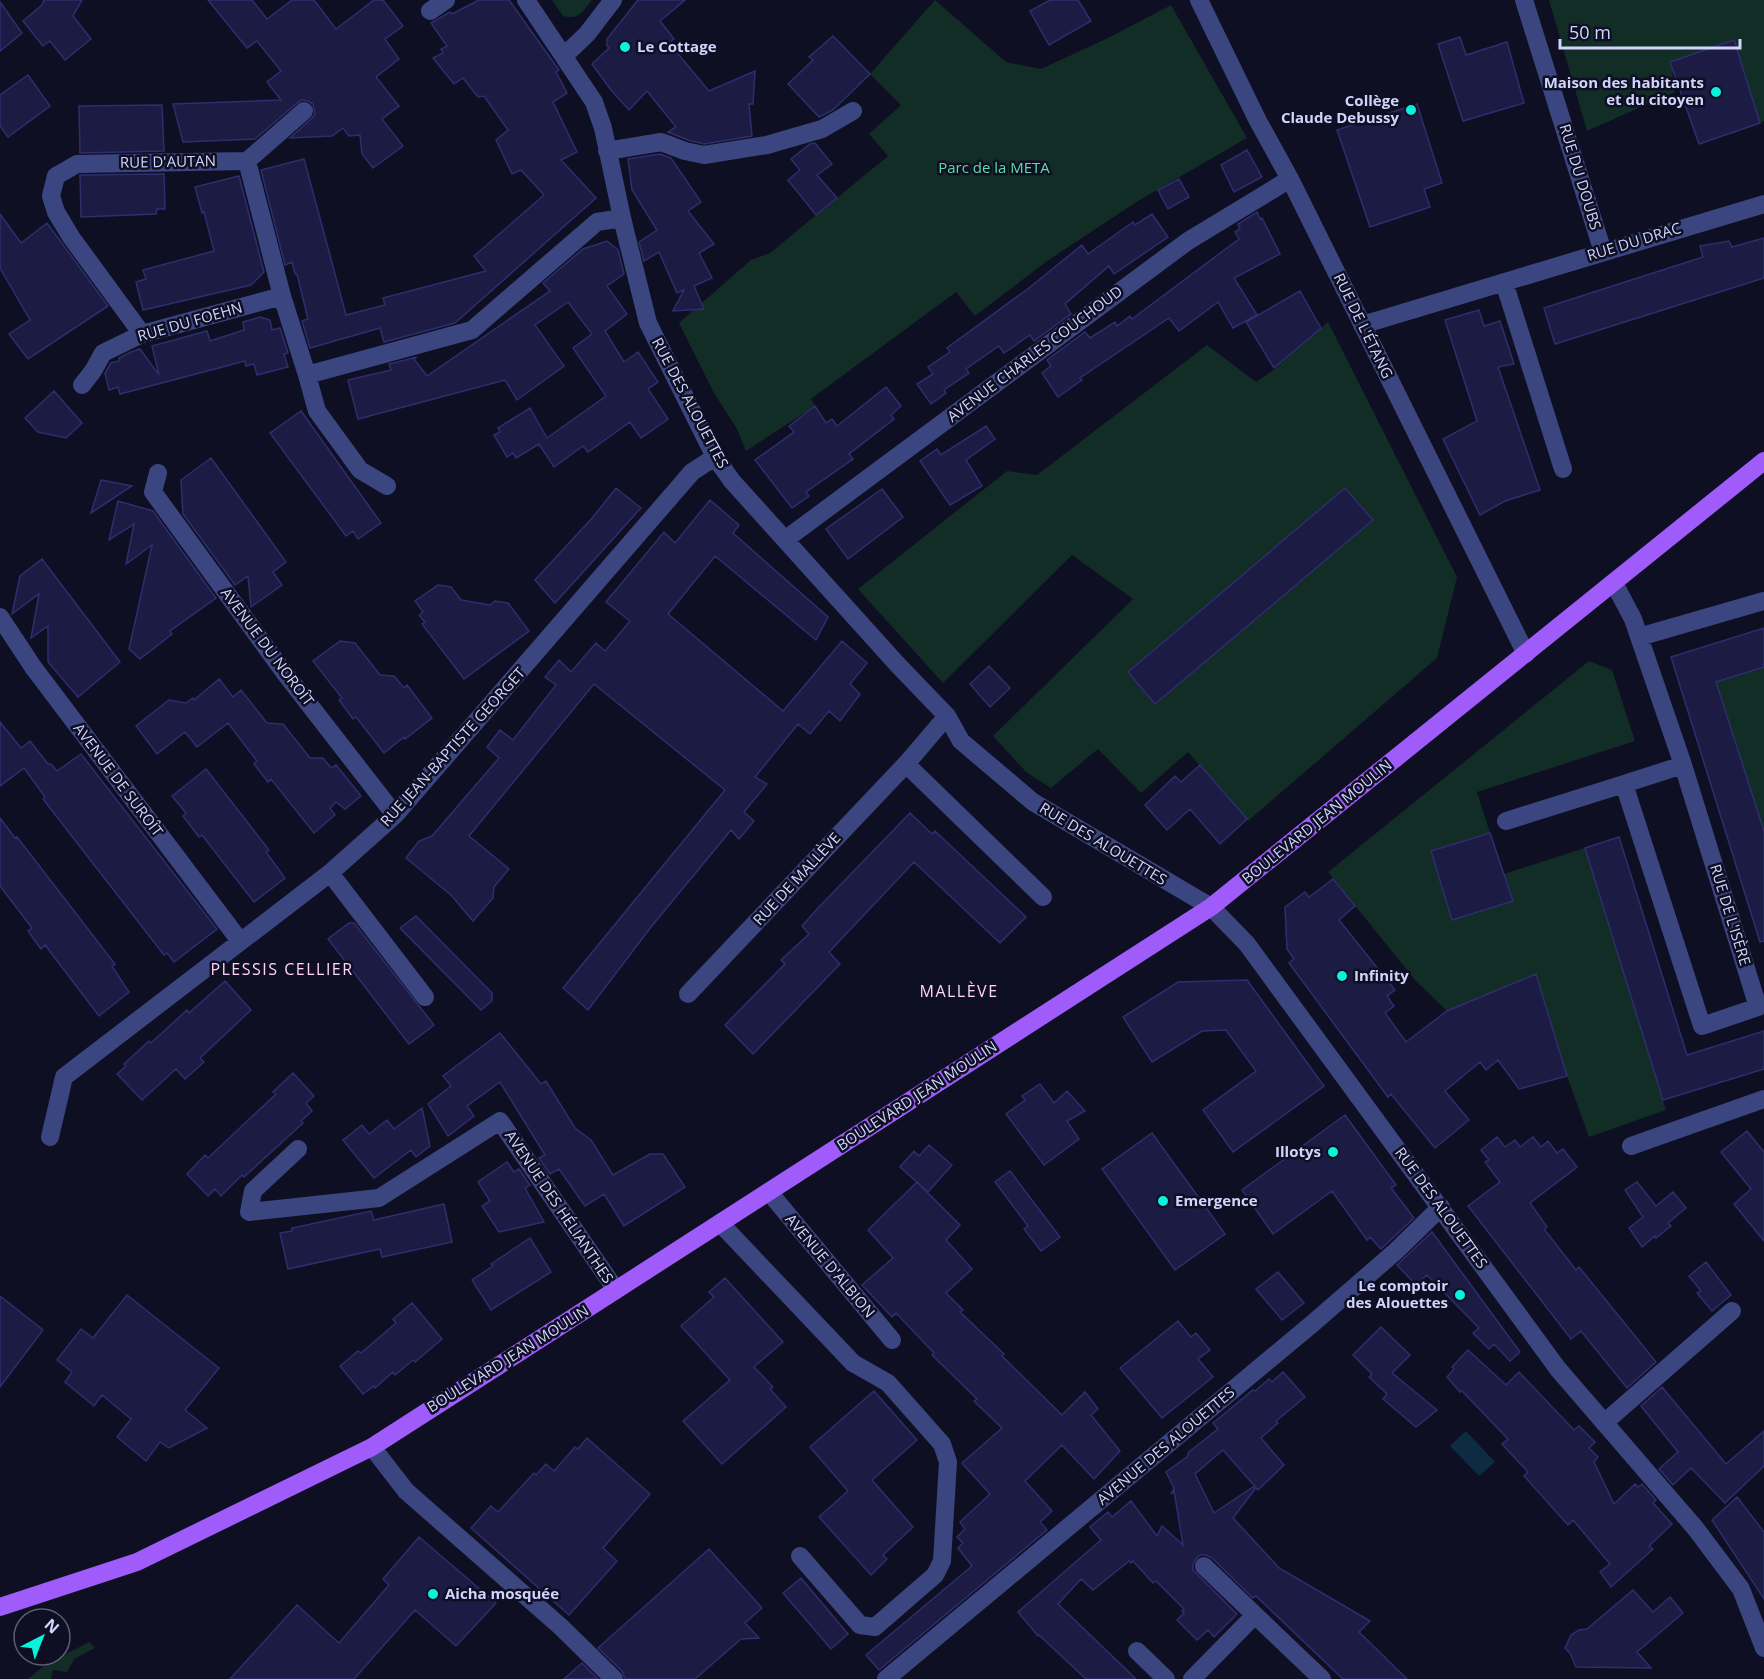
<svg xmlns="http://www.w3.org/2000/svg" width="1764" height="1679" font-family="'Open Sans',sans-serif">
	<style>
		.green { fill: #122c26 }
		.water { fill: #0d2b43 }
		.building { fill: #1b1b43; stroke: #2e2e6e; stroke-width: 1.5 }
		.lines { fill: none; stroke-linecap: round; stroke-linejoin: round }
		.minor { stroke: #3b4680; stroke-width: 18 }
		.major { stroke: #a05bfb; stroke-width: 18 }
		.poi-dot { fill: #06f4de; stroke: #0e0f22; stroke-width: 2 }
		.labels { text-anchor: middle; stroke-width: 5; stroke-linejoin: round; paint-order: stroke }
		.poi-label { font-size: 15px; font-weight: bold; fill: #d1d5fe; stroke: #0e0f22; text-anchor: start }
		.street-label { font-size: 15px; fill: #d1d5fe; stroke: #0e0f22 }
		.park-label { font-size: 15px; fill: #5fdca4; stroke: #0e0f22 }
		.neighbourhood-label { font-size: 16px; letter-spacing: 1.5px; fill: #fed3f7; stroke: #0e0f22 }
	</style>
	<rect width="100%" height="100%" fill="#0e0f22"/>
	<!-- green -->
	<path class="green" d="M552,0h40c-10,12 -12,20 -29,16z
		M935,0l71,62 35,7 67,-31 63,-33 76,133 -109,63 -91,60 -72,55 -19,-24 -145,107 4,7 -69,45 -9,-22 -23,-36 -35,-70 72,-63 19,-7 118,-97 -19,-22 32,-29 -31,-31z
		M1549,0h215v121l-4,2 -27,-83 -62,22 4,30 -88,39z
		M1328,322l129,255 -20,81 -189,163 -60,-69 -47,41 -43,-44 -47,39 -25,-16 -33,-36 140,-137 -61,-44 -129,128 -85,-94 149,-118 30,4 170,-130 49,37 19,-13z
		M1589,661l23,9 23,71 -158,51 13,41 -58,18 21,69 59,-19 -8,-27 81,-26 81,262 -77,27 -22,-61 -31,-102 -89,37 -32,-31 -87,-108z
		M1764,667v164l-48,-149z
		M89,1642l6,6 -21,11 -7,13 -14,-2 -2,9h-23l18,-15z"/>
	<!-- water -->
	<path class="water" d="M1466,1431l29,31 -16,14 -29,-30z"/>
	<!-- building -->
	<path class="building" d="M44,0h38l-9,16 18,23 -26,21 -15,-19 -7,5 -20,-25 19,-16z
		M208,0h44l15,19 25,-19h22l22,29 38,-29h9l20,26 -18,13 14,20 -23,18 23,29 -17,13 21,27 -30,22 -11,-14 -2,-19 -11,1 -6,-8 -11,8 -42,2 21,-19 4,-5 -2,-10 -5,-3 -6,-1 -5,3 -42,36 -72,3 -10,-38 108,-4 -14,-18 14,-11 -24,-30 -10,7z
		M479,0h30l50,70 -3,2 11,21 -14,9 24,50 -16,8 35,38 -141,125 -71,19 -4,-14 -70,20 -8,-27 6,-2 -11,-45h-2l-3,-12 -7,3 -24,-95 43,-11 42,156 39,-10 -2,-7 103,-27 -12,-15 70,-61 -23,-25 -9,4 -16,-34 12,-10 -24,-34 -6,1 -15,-19 -9,6 -21,-26 10,-5 -2,-4 6,-3 -16,-23 19,-11 2,2z
		M638,0h47l-25,21 14,18 -5,4 40,48 46,-20 -2,33h-4l3,32 -48,8 -16,-4 -20,-8 8,-5 -29,-36 -18,19 -18,-20 -19,-26 17,-16 -2,-2v-7z
		M1050,0h28l13,21 -42,24 -19,-34z
		M0,2l22,31 -22,18z
		M833,36l37,38 -37,36 -14,7 -31,-33 25,-24 -4,-3z
		M1460,37l6,18 41,-13 17,61 -61,18 -25,-77z
		M1734,40l26,83 -61,21 -29,-82z
		M28,75l22,31 -42,31 -8,-11v-31z
		M1417,104l25,79 -18,6 6,18 -60,20 -33,-97z
		M162,105l2,46 -84,2 -1,-47z
		M815,143l17,21 -15,11 20,23 -21,17 -28,-35 12,-10 -9,-11 19,-15z
		M1247,150l15,27 -28,15 -13,-27z
		M660,154l11,4 30,44 -13,9 26,33 -15,9 13,25 -18,8 10,23 -31,2 11,-21 -7,3 -18,-41 -15,9 -5,-19 18,-12 -25,-40 -4,-31z
		M164,174l1,35h-8l-1,5 -75,3 -1,-42z
		M239,176l25,96 -13,13 -108,25 -7,-28 10,-3 -3,-9 71,-19 -10,-39 -2,1 -7,-26z
		M1179,179l10,18 -21,12 -10,-19z
		M1257,212l3,7 2,-1 18,36 -46,24 23,37 -24,13 -15,-26 -39,29 -10,-13 -89,60 2,2 -24,17 -16,-24 9,-7 -4,-6 38,-28 5,6 25,-16 2,4 13,-10 2,3 107,-80 -4,-7 5,-3 -2,-5z
		M0,214l21,29 26,-20 61,83 -80,53 -19,-25 21,-14 -30,-52z
		M1152,214l16,23 -54,37 -5,-8 -44,38 6,10 -37,27 -4,-6 -26,18 -5,-7 -33,23 3,4 -25,17 2,3 -15,11 -14,-20 16,-10 -5,-7 22,-15 -3,-4 82,-60 53,-43 6,9 45,-32 2,3z
		M1764,238v40l-209,66 -11,-36 159,-51 -3,-11 29,-5 3,6z
		M607,241l11,9 6,24 -17,12 20,28 -22,17 19,31 14,-10 20,30 -10,7 20,30 -27,19 -11,-16 -42,30 -5,-6 -29,21 -15,-23 -23,14 -3,-5 -6,4 -13,-22 6,-3 -2,-4 32,-20 17,30 59,-42 -33,-48 19,-14 -24,-32 -33,23 29,41 -47,34 -12,-20 -147,39 -10,-39 43,-10 -2,-6 28,-7 -3,2 13,17 123,-85 -7,-8 40,-34z
		M1300,291l21,37 -47,40 -28,-46z
		M1479,310l5,16 16,-5 14,43 -16,3 42,123 -35,11 -25,14 -37,-76 34,-18 -32,-101z
		M260,317l10,3 2,10 8,-2 8,25 -4,1 4,13 -31,8 -3,-11 -8,2 -1,-5 -125,33 -2,-7 -9,3 -4,-17 6,-10 8,-2v-3l12,-6 9,-3 19,26 -7,-29 55,-15 3,10 34,-11 -1,-8z
		M886,387l15,19 -10,9 3,4 -45,35 4,5 -47,33 3,4 -17,12 -37,-48 39,-28 -5,-6 26,-20 11,17 6,-4 5,7z
		M54,391l28,32 -16,15 -28,-6 -13,-14z
		M301,411l80,112 -23,16 -5,-8 -7,5 -76,-103z
		M986,426l9,13 -29,21 16,26 -32,19 -30,-44 17,-12 4,6z
		M211,458l75,104 -13,10 9,13 -31,22 -3,-31 -13,9 -52,-71 -2,-34z
		M101,480l31,6 -41,27z
		M616,488l25,20 -86,95 -20,-23 58,-63z
		M1345,488l28,32 -218,184 -27,-32z
		M882,489l21,28 -55,42 -22,-30z
		M710,500l29,25 -6,8 95,84 -12,23 -101,-84 -47,58 115,97 59,-70 25,22 -17,21 10,10 -20,27 -11,-10 -19,23 -12,-10 -43,53 12,7 -23,28 10,9 -15,18 -8,-9 -80,97 -63,83 -25,-22 162,-198 -131,-106 -125,152 40,33 -15,18 -1,11 -20,23 -22,-26 -45,-37 13,-17 13,-5 67,-78 -12,-11 13,-17 13,10 43,-55 -11,-8 14,-17 12,12 25,-29 9,8 25,-30 -24,-19 58,-70 11,11z
		M118,501l35,10 63,87 -46,33 2,3 -32,25 -11,-10 23,-104 -26,19 8,-40 -25,16z
		M42,559l78,103 -42,35 -30,-35v-36l-17,12 8,-44 -27,20 8,-38z
		M438,585l13,2 10,13 29,5 5,-4 13,2 21,28 -65,48 -42,-55 3,-2 -6,-7 4,-3 -8,-11z
		M1764,628v39l-48,15 48,149v110l-4,1 -89,-285z
		M340,641l15,2 25,32 14,1 10,12 3,-3 25,33 -27,21 -1,-2 -20,16 -28,-36 -3,2 -14,-19 3,-2 -29,-37z
		M989,666l21,22 -20,19 -20,-23z
		M219,679l14,18 8,-7 26,33 16,1 27,34h13l8,10 5,-3 25,31 -16,13 -9,-7 -6,6 5,7 -21,18 -43,-54 -3,3 -14,-18 3,-3 -29,-38 -31,24 -12,-15 -28,22 -21,-28 33,-26 17,3 7,-5 1,2z
		M0,722l21,26 9,-7 18,23h3l6,7 24,-17 136,175 -43,33 -7,-9 -3,2 -121,-156 2,-2 -21,-29 -24,18z
		M1200,765l47,54 -27,25 -30,-35 -23,21 -22,-25 30,-29 6,6z
		M206,769l63,81 -3,2 19,26 -31,24 -52,-67 -3,2 -16,-21 3,-3 -14,-17z
		M910,813l22,21 3,-3 91,86 -26,26 -86,-81 -85,90 11,12 -87,90 -28,-29 60,-61 -4,-4 28,-26 -7,-8 17,-19z
		M0,818l15,20 2,-1 98,127 -3,2 17,26 -30,24 -54,-71 -4,4 -13,-18 4,-3 -32,-42z
		M1490,833l23,68 -61,19 -21,-69z
		M1619,837l68,218 77,-24v38l-101,31 -78,-252z
		M1333,879l22,27 -16,14 56,70 -8,6 7,10 -9,7 21,29 41,-31 89,-37 31,102 -48,13 -21,-29 -12,10 -6,-8 -35,29 24,29 -34,28 -44,-54 -3,3 -99,-134 5,-4 -7,-10 -2,-42 20,-15 4,5z
		M416,916l76,77v8l-11,9 -81,-82z
		M349,923h5l80,102 -25,19 -81,-105z
		M1247,980l77,106 -91,66 -30,-42 53,-39 -30,-41 -24,1 -50,31 -29,-45 55,-35z
		M225,981l26,29 -51,48 4,4 -19,17 -9,-10 -34,31 -25,-26 9,-8 -2,-2 25,-23 2,2 36,-33 2,3z
		M500,1033l41,51 5,-3 29,47 16,12 22,35 37,-21h13l22,33 -61,39 -20,-32 -19,12 -26,-37 -9,5 -11,-16 6,-3 -45,-73 -33,24 7,10 -26,20 -20,-32 23,-18 -8,-10z
		M293,1073l21,23 -8,7 6,8 -11,10 2,2 -59,54 -2,-2 -21,21 -6,-7 -7,7 -21,-22 18,-19 3,3 68,-64 -3,-2z
		M1040,1084l14,19 13,-12 18,20 -18,10 12,18 -35,26 -38,-51 19,-14 -3,-4z
		M422,1108l8,38 -14,11 -5,-7 -37,28 -31,-38 19,-15 7,9 18,-14 7,9z
		M1345,1115l51,70 -5,3 23,30 -33,31 -11,-12 -3,3 -35,-49 -59,43 -31,-44z
		M1747,1131l17,21v89l-30,-37 17,-15 -30,-37z
		M1152,1133l73,101 -50,36 -73,-101z
		M1497,1137l8,10 10,-7 5,7 13,-10 8,10 7,-6 9,12 6,-4 14,18 -47,36 17,24 -3,2 32,41 3,-3 77,95 -29,26 -46,-57 -10,8 -103,-133 32,-24 -15,-20 4,-2 -8,-10z
		M929,1145l23,20 -24,27 -28,-25 14,-16 5,5z
		M507,1162l7,10 5,-3 11,16 -5,3 19,34 -45,10 -17,-26 8,-5 -12,-19z
		M1010,1171l50,66 -19,14 -17,-22 4,-3 -33,-44z
		M917,1182l43,43 -14,15 26,29 -26,24 17,17 -3,2 44,42 -2,2 60,59 23,-23 13,17 -7,6 29,36 -26,28 -32,-34 -37,36 27,30 -12,11 7,8 -168,140 -13,-15 106,-89 -14,-18 5,-5 -6,-6 8,-8 -5,-7 30,-28 -28,-31 40,-35 -28,-27 3,-2 -45,-44 2,-2 -38,-40 -4,4 -30,-32 31,-27 -25,-28z
		M1637,1182l19,24 17,-14 13,16 -18,15 3,3 -15,12 -1,-2 -13,11 -13,-19 14,-11 -18,-27z
		M444,1204l8,38 -70,15 -2,-8 -92,20 -8,-36 12,-2v-3l79,-17 3,9z
		M1432,1232l88,120 -10,9 -16,-17 -5,5 -16,-16 6,-5 -52,-53 -11,10 -19,-20z
		M530,1238l21,34 -60,38 -19,-30 21,-14 -2,-2z
		M1706,1262l25,33 -19,16 -15,-18 4,-2 -12,-15z
		M1278,1272l26,31 -22,17 -26,-31z
		M725,1278l58,64 -29,25 19,20 -3,2 16,18 -64,57 -39,-43 47,-41 -49,-54 33,-29 -5,-5z
		M127,1295l92,73 -34,42 22,18 -38,20 -9,-6 -14,19 -29,-24 14,-18 -29,-24 -8,11 -29,-24 7,-10 -15,-12 24,-31 12,9z
		M0,1296l43,34 -43,57z
		M412,1303l30,36 -27,23 -2,-2 -18,15 -2,-3 -18,16 -1,-2 -11,8 -23,-28 18,-15 3,2 35,-30 -3,-4z
		M1178,1321l13,16 5,-4 14,17 -12,9 15,18 -51,41 -42,-50z
		M1381,1327l29,28 -18,18 45,37 -21,17 -33,-28 4,-5 -18,-17 3,-3 -19,-19z
		M1468,1350l38,35 13,-13 55,58 5,-4 16,16 -6,6 9,9 -4,5 20,42 21,-20 3,3 4,-3 14,16 -3,3 19,21 -23,22 4,3 -42,38 -11,-15 10,-8 -37,-44 -5,5 -44,-49 4,-4 -26,-28 6,-5 -46,-48 -2,1 -13,-15 7,-8 -2,-2z
		M1283,1372l22,25 -29,24 2,2 -17,15 23,27 -26,25 -35,-40 -28,24 19,39 39,-26 2,2 -22,29 46,50 91,53 -11,11 48,47h-64l-87,-83 -3,2 -41,-40 -6,-3h-6l-4,4 -3,5v6l44,44 -23,23 -6,-7 -11,10 -20,-20 7,-7 -2,-2 2,-2 -28,-28 -3,2 -20,-22 -2,2 -2,-2 -36,29 -12,-11 -23,25 78,75h-50l-47,-44 -1,1 -20,-24 83,-72 -11,-13 18,-15 4,5 19,-16 26,35 5,-10 21,19 -9,-54 -3,3 3,-6 -8,-16 21,-15 2,-5 29,-23 -5,-6 40,-33 2,1 14,-12 3,3z
		M1662,1387l64,77 38,-33v35l-39,37 -34,-35 -18,17 -14,-16 19,-17 -37,-46z
		M874,1391l43,49 -45,40 41,47 -30,28 4,4 -16,16 -52,-58 29,-26 -38,-44z
		M587,1438l63,56 -47,54 14,13 -48,54 -98,-87 20,-22 7,6 36,-39 2,2 10,-11 8,7 21,-24 3,2z
		M1737,1497l27,35v67l-52,-79z
		M419,1537l77,66 -40,43 -41,-36 -61,69h-124l67,-74 42,38 50,-58 -6,-6z
		M709,1549l53,59 -17,15 14,15 -18,1 -46,40h-70l-3,-8 -24,-23z
		M801,1578l47,56 -17,15 -48,-56z
		M1633,1590l20,22 17,-15 13,16 -46,39 14,16 -75,-1 -6,-14 -5,-5 6,-13 8,-5 8,-1z
		M582,1663l16,16h-34z"/>
	<g class="lines">
		<!-- minor -->
		<path class="minor" d="M526,0l68,102 9,26 19,90 26,105 67,134 17,24 165,183 50,52 14,25 72,61 178,105 36,37 311,425 138,160 45,60 23,59
			M1199,0l59,121 32,58 236,475
			M1524,0l79,252
			M430,11l16,-11
			M565,55l22,-21 26,-34
			M607,151l54,-9 24,9 19,4 63,-10 55,-16 31,-18
			M247,161l57,-50
			M1504,282l59,187
			M1362,325l402,-121
			M142,334l-71,-97 -15,-25 -5,-16 5,-20 21,-12 170,-3 35,135 25,79
			M82,385l11,-14 10,-18 39,-19 140,-38
			M158,473l-5,19 131,180 111,143
			M387,486l-27,-16 -43,-59 -10,-36 165,-45 125,-108 25,-4
			M786,539l402,-298 102,-62
			M0,617l33,50 207,274
			M1639,637l125,-36
			M906,764l137,133
			M1624,784l59,-19
			M1506,821l118,-37 78,242 56,-19 -75,-242 -50,-146 -19,-36
			M330,873l95,124
			M688,994l218,-230 41,-48
			M50,1137l14,-60 266,-204 65,-58 297,-343 23,-15
			M1631,1146l133,-47
			M298,1149l-45,42 -4,21 130,-14 121,-77 116,169
			M769,1192l123,148
			M720,1223l133,140 35,20 54,61 6,18 -6,99 -7,14 -60,52 -15,-2 -60,-69
			M1604,1423l128,-112
			M372,1447l34,44 155,136 53,52
			M1204,1566l51,49
			M1137,1651l29,28
			M886,1679l426,-355 84,-73 45,-44
			M1192,1679l63,-64 67,64"/>
		<!-- major -->
		<path class="major" d="M0,1607l137,-45 235,-115 839,-540 553,-446"/>
	</g>
	<!-- markers -->
	<g class="poi-dot">
		<circle cx="625" cy="47" r="6"/>
		<circle cx="1716" cy="92" r="6"/>
		<circle cx="1411" cy="110" r="6"/>
		<circle cx="1342" cy="976" r="6"/>
		<circle cx="1333" cy="1152" r="6"/>
		<circle cx="1163" cy="1201" r="6"/>
		<circle cx="1460" cy="1295" r="6"/>
		<circle cx="433" cy="1594" r="6"/>
	</g>
	<g class="labels">
		<!-- poi labels -->
		<g class="poi-label">
			<text x="637" y="52">Le Cottage</text>
			<text x="1704" y="88" text-anchor="end">Maison des habitants<tspan x="1704" dy="17">et du citoyen</tspan></text>
			<text x="1399" y="106" text-anchor="end">Collège<tspan x="1399" dy="17">Claude Debussy</tspan></text>
			<text x="1354" y="981">Infinity</text>
			<text x="1321" y="1157" text-anchor="end">Illotys</text>
			<text x="1175" y="1206">Emergence</text>
			<text x="1448" y="1291" text-anchor="end">Le comptoir<tspan x="1448" dy="17">des Alouettes</tspan></text>
			<text x="445" y="1599">Aicha mosquée</text>
		</g>
		<!-- street labels -->
		<g class="street-label">
			<text transform="translate(168 162) rotate(-1)" y="5">RUE D'AUTAN</text>
			<text transform="translate(1580 177) rotate(73)" y="5">RUE DU DOUBS</text>
			<text transform="translate(1634 242) rotate(-17)" y="5">RUE DU DRAC</text>
			<text transform="translate(190 322) rotate(-16)" y="5">RUE DU FOEHN</text>
			<text transform="translate(1363 326) rotate(64)" y="5">RUE DE L'ÉTANG</text>
			<text transform="translate(1035 354) rotate(-37)" y="5">AVENUE CHARLES COUCHOUD</text>
			<text transform="translate(690 403) rotate(62)" y="5">RUE DES ALOUETTES</text>
			<text transform="translate(267 647) rotate(53)" y="5">AVENUE DU NOROÎT</text>
			<text transform="translate(453 747) rotate(-48)" y="5">RUE JEAN-BAPTISTE GEORGET</text>
			<text transform="translate(118 780) rotate(53)" y="5">AVENUE DE SUROÎT</text>
			<text transform="translate(1317 822) rotate(-39)" y="5">BOULEVARD JEAN MOULIN</text>
			<text transform="translate(1103 844) rotate(31)" y="5">RUE DES ALOUETTES</text>
			<text transform="translate(797 879) rotate(-47)" y="5">RUE DE MALLÈVE</text>
			<text transform="translate(1730 915) rotate(73)" y="5">RUE DE L'ISÈRE</text>
			<text transform="translate(917 1096) rotate(-33)" y="5">BOULEVARD JEAN MOULIN</text>
			<text transform="translate(559 1207) rotate(56)" y="5">AVENUE DES HÉLIANTHES</text>
			<text transform="translate(1441 1208) rotate(54)" y="5">RUE DES ALOUETTES</text>
			<text transform="translate(830 1266) rotate(50)" y="5">AVENUE D'ALBION</text>
			<text transform="translate(508 1359) rotate(-32)" y="5">BOULEVARD JEAN MOULIN</text>
			<text transform="translate(1166 1446) rotate(-40)" y="5">AVENUE DES ALOUETTES</text>
		</g>
		<!-- park labels -->
		<g class="park-label">
			<text x="994" y="173">Parc de la META</text>
		</g>
		<!-- neighbourhood labels -->
		<g class="neighbourhood-label">
			<text x="282" y="975">PLESSIS CELLIER</text>
			<text x="959" y="997">MALLÈVE</text>
		</g>
	</g>
	<!-- north arrow -->
	<g transform="translate(42 1637) rotate(42)"><circle r="28" fill="#0e0f22" stroke="#5c5e7a" stroke-width="1.5"/>
	<path d="M0-4.5L10 22L0 15L-10 22Z" fill="#06f4de"/>
	<text y="-9" font-size="16" font-weight="bold" text-anchor="middle" fill="#d1d5fe">N</text>
	</g>
	<!-- scale -->
	<path d="M1560 39v9h180v-9" fill="none" stroke="#d1d5fe" stroke-width="3"/>
	<text x="1569" y="39" font-size="18" fill="#d1d5fe" stroke="#0e0f22" stroke-width="4.5" paint-order="stroke">50 m</text>
</svg>
